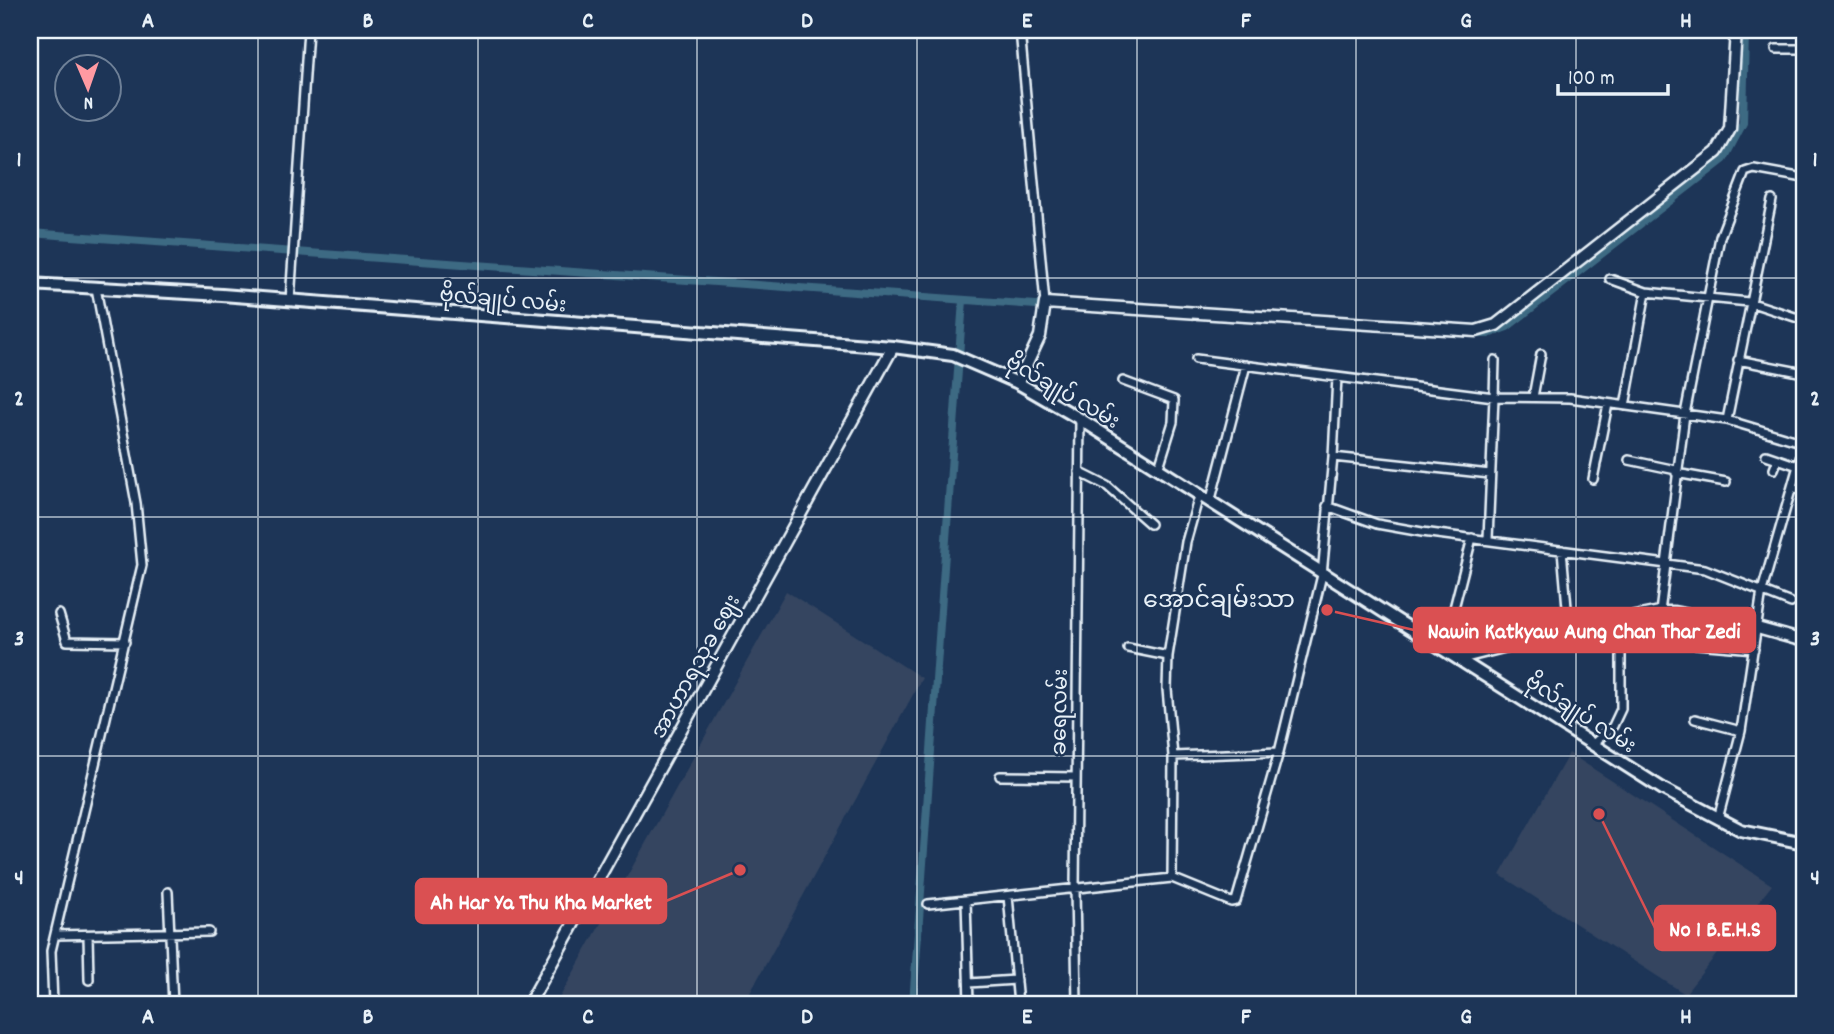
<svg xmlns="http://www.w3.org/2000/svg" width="1834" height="1034" font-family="Dekko,'Noto Sans Myanmar',sans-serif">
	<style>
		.built { fill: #344560 }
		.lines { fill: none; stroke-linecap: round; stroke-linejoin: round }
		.canal { stroke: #3e6a83; stroke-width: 8 }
		.minor-casing { stroke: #e8f1f8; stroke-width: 12 }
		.tertiary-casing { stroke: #e8f1f8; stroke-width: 15 }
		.secondary-casing { stroke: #e8f1f8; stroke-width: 16 }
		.minor { stroke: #1d3557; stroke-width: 7 }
		.tertiary { stroke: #1d3557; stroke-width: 10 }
		.secondary { stroke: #1d3557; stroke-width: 10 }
		.grid { fill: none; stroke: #e8f1f8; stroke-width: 2; stroke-opacity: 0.55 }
		.labels { text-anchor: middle; stroke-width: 5; stroke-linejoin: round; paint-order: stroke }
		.street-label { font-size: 21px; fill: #e8f1f8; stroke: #1d3557 }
		.quarter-label { font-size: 24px; fill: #e8f1f8; stroke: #1d3557 }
		.leader { fill: none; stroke: #da5052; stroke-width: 2.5 }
		.callout-dot { fill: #da5052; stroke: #1d3557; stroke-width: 2.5 }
		.callout { fill: #da5052; stroke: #da5052; stroke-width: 2.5 }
		.callout-label { font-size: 23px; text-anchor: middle; font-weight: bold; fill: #fff }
		.neatline { fill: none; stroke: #e8f1f8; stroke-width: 2.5 }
		.grid-label { font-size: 23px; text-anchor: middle; font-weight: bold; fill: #e8f1f8 }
	</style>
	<rect width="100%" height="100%" fill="#1d3557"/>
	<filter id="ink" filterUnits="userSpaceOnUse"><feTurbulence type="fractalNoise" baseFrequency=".0143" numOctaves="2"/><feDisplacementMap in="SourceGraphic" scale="14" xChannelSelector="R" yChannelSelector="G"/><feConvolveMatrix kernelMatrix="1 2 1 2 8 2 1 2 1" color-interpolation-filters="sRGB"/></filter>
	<g filter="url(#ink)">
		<!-- built -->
		<path class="built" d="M786,591l136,87 -178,326h-188z
			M1569,753l203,132 -87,109 -185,-119z"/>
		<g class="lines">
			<!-- canal -->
			<path class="canal" d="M30,233l1020,73
				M1472,334h16l19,-7 217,-168 19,-36 2,-93
				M913,1004l50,-704"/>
			<defs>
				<path id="minor" d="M1020,30l25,273
					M1776,49h28
					M1610,279l36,13 103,10 55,18
					M290,301l18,-271
					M1196,359l298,38 1,-37
					M1738,360l66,13
					M1123,381l51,19 -1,22 -15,48
					M1533,397l8,-43
					M1625,406l21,-114
					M1727,420l45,-220
					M1766,455l32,11
					M1333,457l4,-80
					M1629,460l47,10
					M1774,469l4,-10
					M1079,472l28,14 43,38
					M1676,473l50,9
					M1593,479l15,-75
					M1792,487l12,4
					M1210,503l36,-138
					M1327,506l50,18 45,8 283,37 86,34
					M1488,539l6,-142 76,1 157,22 77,23
					M1562,550l7,80
					M1660,612l25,-198 35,-177 25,-65 9,-3 50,9
					M59,614l8,27 58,1
					M1651,640l103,9
					M1444,647l28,-109
					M1128,648l40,8
					M1695,719l46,12
					M1593,744l20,-18 8,-17v-89
					M1173,756l106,-4
					M1000,776l76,1
					M1718,819l23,-88 21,-140 42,-146
					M1172,878l1,-122 -6,-67 1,-33 18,-114 13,-46
					M168,892l5,112
					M1008,896l10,108
					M966,900l3,104
					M928,904l244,-26 59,24 5,-1 43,-149 43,-177 11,-118 157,17
					M56,935l153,-3
					M88,935l1,45
					M969,983l47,-3
					M53,1004l-2,-53 91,-386 -6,-62 -40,-215
					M1077,1004l-2,-116 5,-469"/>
				<path id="tertiary" d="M1045,303l431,28 20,-6 221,-173 13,-23 6,-99
					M1018,383l22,-47 5,-33
					M1460,658l109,-28 91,-18h14l83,16 47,13
					M529,1004l364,-657"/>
				<path id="secondary" d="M30,284l192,11 671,52 60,8 65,28 62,36 583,370 78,41 63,13"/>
			</defs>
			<!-- minor casing -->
			<use href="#minor" class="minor-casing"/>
			<!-- tertiary casing -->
			<use href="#tertiary" class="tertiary-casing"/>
			<!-- secondary casing -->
			<use href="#secondary" class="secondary-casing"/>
			<!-- minor -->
			<use href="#minor" class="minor"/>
			<!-- tertiary -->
			<use href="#tertiary" class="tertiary"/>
			<!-- secondary -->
			<use href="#secondary" class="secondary"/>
		</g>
	</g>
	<!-- grid -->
	<path class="grid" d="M258,30v974M478,30v974M697,30v974M917,30v974M1137,30v974M1356,30v974M1576,30v974M30,278h1774M30,517h1774M30,756h1774"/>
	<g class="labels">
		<!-- street labels -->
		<g class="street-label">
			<text transform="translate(503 299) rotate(5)" y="7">ဗိုလ်ချုပ် လမ်း</text>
			<text transform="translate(1063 391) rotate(30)" y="7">ဗိုလ်ချုပ် လမ်း</text>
			<text transform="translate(695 666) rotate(-61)" y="7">အာဟာရသုခ ဈေး</text>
			<text transform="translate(1059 712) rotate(-89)" y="7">ခရေလမ်း</text>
			<text transform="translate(1581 713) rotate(33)" y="7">ဗိုလ်ချုပ် လမ်း</text>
		</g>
		<!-- quarter labels -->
		<g class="quarter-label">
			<text x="1219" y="607">အောင်ချမ်းသာ</text>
		</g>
	</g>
	<!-- callouts -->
	<path class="leader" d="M1327 610L1414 630M740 870L666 901M1599 814L1655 928"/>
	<g class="callout-dot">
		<circle cx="1327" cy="610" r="7"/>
		<circle cx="740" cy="870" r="7"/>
		<circle cx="1599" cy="814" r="7"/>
	</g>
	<g class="callout">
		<rect x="1414" y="608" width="341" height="44" rx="7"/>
		<rect x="416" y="879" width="250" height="44" rx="7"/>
		<rect x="1655" y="906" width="120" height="44" rx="7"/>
	</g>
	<g class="callout-label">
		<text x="1584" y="638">Nawin Katkyaw Aung Chan Thar Zedi</text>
		<text x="541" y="909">Ah Har Ya Thu Kha Market</text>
		<text x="1715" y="936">No 1 B.E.H.S</text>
	</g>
	<!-- margin -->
	<rect width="1834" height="1034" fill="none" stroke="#1d3557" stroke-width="77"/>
	<!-- north arrow -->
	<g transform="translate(88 88) rotate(178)"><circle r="33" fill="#1d3557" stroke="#6e8097" stroke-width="2"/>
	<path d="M0-5L12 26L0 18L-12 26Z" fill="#ff9aa2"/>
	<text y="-10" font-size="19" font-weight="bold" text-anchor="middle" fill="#e8f1f8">N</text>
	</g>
	<!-- scale -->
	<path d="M1558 84v10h110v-10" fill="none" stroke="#e8f1f8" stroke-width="3.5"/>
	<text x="1568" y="84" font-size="21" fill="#e8f1f8" stroke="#1d3557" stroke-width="5" paint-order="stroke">100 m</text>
	<rect x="38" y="38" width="1758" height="958" class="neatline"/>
	<g class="grid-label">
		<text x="148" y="27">A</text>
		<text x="368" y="27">B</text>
		<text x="588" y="27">C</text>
		<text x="807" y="27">D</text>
		<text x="1027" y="27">E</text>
		<text x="1246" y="27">F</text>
		<text x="1466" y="27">G</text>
		<text x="1686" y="27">H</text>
		<text x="19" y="166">1</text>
		<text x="1815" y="166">1</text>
		<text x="19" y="405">2</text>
		<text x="1815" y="405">2</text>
		<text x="19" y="645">3</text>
		<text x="1815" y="645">3</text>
		<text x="19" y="884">4</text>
		<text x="1815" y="884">4</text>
		<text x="148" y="1023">A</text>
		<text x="368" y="1023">B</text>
		<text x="588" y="1023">C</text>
		<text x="807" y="1023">D</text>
		<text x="1027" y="1023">E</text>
		<text x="1246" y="1023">F</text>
		<text x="1466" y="1023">G</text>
		<text x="1686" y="1023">H</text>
	</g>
</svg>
